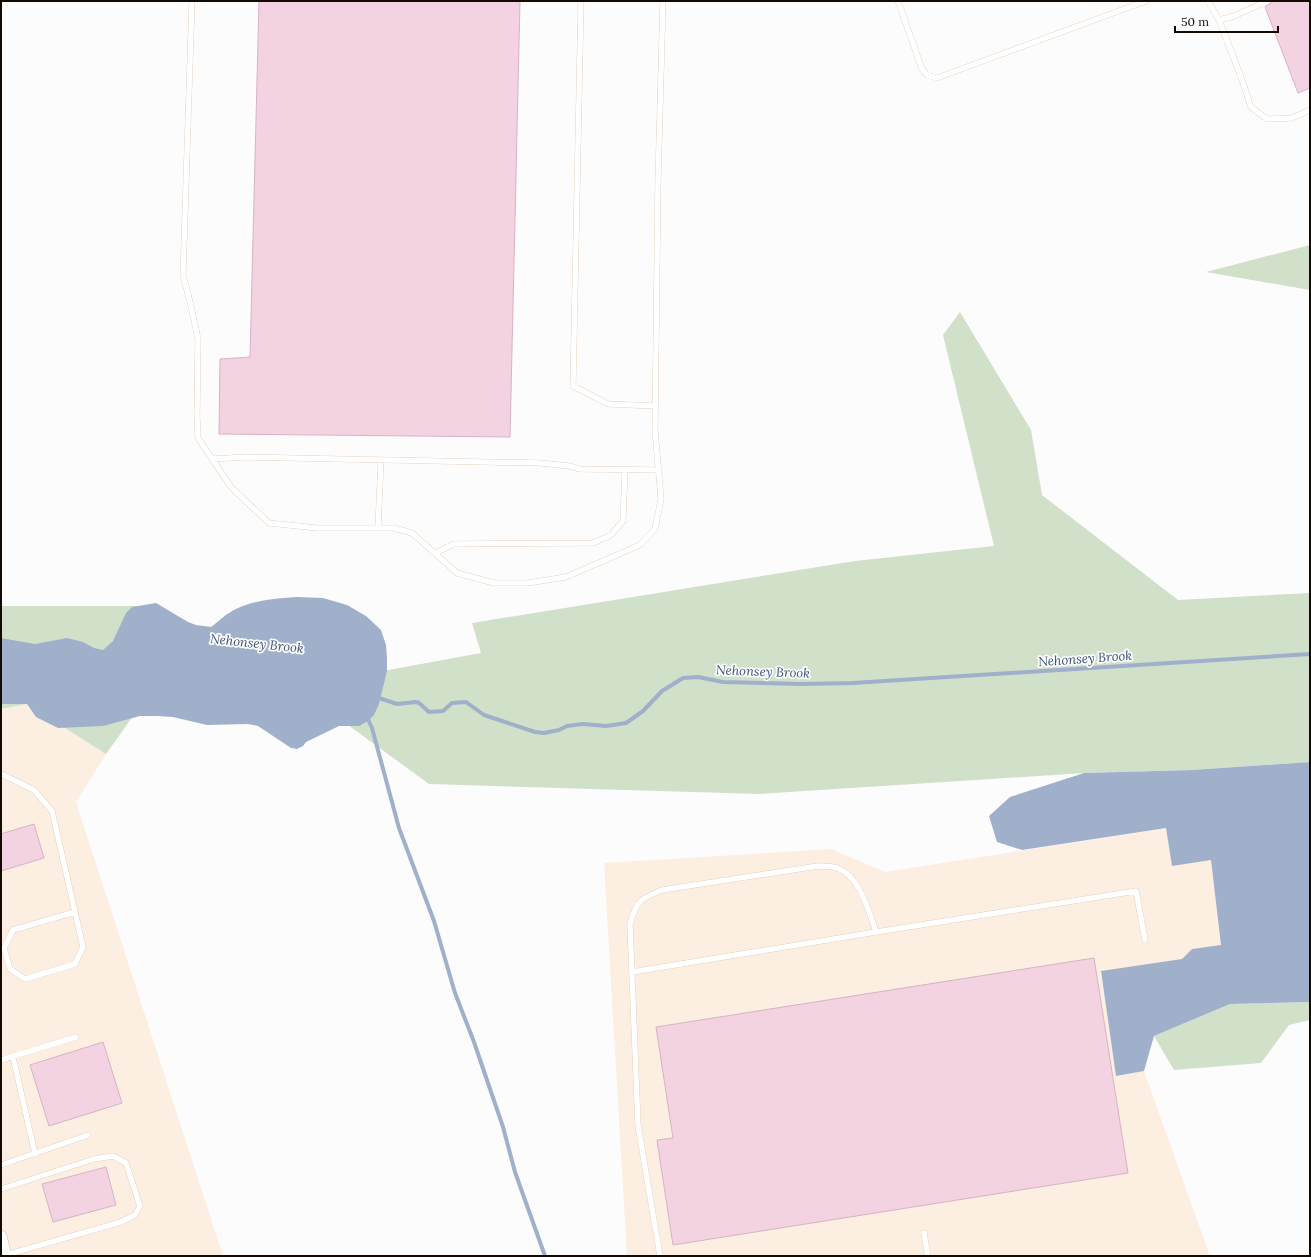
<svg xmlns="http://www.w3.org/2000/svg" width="1311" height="1257" font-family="Lora,serif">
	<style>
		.built { fill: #fceee1 }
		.green { fill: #d0e0c9 }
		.water { fill: #a0b0ca }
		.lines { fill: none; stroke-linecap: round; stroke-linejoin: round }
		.stream { stroke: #a0b0ca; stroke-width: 4 }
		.building { fill: #f3d2e2; stroke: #d7b3c5 }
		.lane-casing { stroke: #d9bda4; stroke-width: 6 }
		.street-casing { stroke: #d9bda4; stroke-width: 12 }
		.lane { stroke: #fff; stroke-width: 5.5 }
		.street { stroke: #fff; stroke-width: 11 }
		.labels { text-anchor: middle; stroke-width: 3.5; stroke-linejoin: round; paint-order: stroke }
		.water-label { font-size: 13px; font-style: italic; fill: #3f567e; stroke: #fcfcfc }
	</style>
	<rect width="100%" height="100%" fill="#fcfcfc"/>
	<!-- built -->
	<path class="built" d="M27,704l79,50 -30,48 147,454h-222v-547z
		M1166,828l45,32 11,86 -30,3 -10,10 -81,13 15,104 28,-5 66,185h-583l-23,-393 227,-14 54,23z"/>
	<!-- green -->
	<path class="green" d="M1310,245v45l-104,-18z
		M960,312l71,118 11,65 136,105 132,-7v169l-118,8 -108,3 -324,21 -331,-10 -103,-75 46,-36 109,-20 -9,-30 383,-62 139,-15 -51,-211z
		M1,606h161l-11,85 -45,63 -79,-50 -26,5z
		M1310,1002v18l-21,5 -28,38 -87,7 -20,-34 76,-32z"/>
	<!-- water -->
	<path class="water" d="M297,597l26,1 24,7 19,11 15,14 5,15 1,13v13l-8,33 -5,11 -6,6 -9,5h-20l-33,16 -3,4 -6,3 -6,-1 -33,-22 -10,-2 -41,1 -34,-8 -15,-1h-18l-37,10 -45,2 -22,-11 -9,-13h-26v-66l34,6 32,-6 16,4 11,6 9,2 10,-9 13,-28 6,-6 24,-4 32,19 8,3 15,2c8,-6 16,-14 25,-18 19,-9 41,-11 61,-12z
		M1310,762v240l-80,2 -76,32 -10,35 -28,5 -15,-105 81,-12 10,-10 29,-4 -10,-85 -39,6 -6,-38 -144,22 -25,-8 -8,-26 21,-19 74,-24 108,-3z"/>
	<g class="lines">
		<!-- stream -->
		<path class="stream" d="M376,697l21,7 19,-2 3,1 10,9 14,-1 9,-8 14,-1 18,13 51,17 9,1 15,-3 8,-4 16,-2 23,2 20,-3 17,-12 19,-20 21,-13 15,-1 25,5 78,2 52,-1 457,-29
			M367,717l5,11 27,100 35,93 21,72 19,49 29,85 12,45 30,84"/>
	</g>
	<!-- building -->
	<path class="building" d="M259,1h261l-10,436 -291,-3 1,-75 30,-2z
		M1274,1h36v87l-12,5 -33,-86z
		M34,824l10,34 -43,13v-37z
		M1094,958l34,215 -455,72 -16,-105 16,-2 -17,-111z
		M103,1042l19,61 -73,23 -19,-61z
		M106,1167l10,38 -63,17 -11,-38z"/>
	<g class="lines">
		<defs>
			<path id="lane" d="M192,1l-9,274 8,31 7,33 -1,78 1,21 33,49 38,36 48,5h77l18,5 45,40 37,10h34l38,-6 74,-32 15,-16 6,-30 -6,-69 3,-249 5,-180
				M581,1l-8,385 35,18 47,2
				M898,1l24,68 5,6 10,3 209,-77
				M1208,1l11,19 22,57 10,30 16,12 25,-1 18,-8
				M1219,20l15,-4 34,-15
				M212,459l35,-2 293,6 29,3 11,3 79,1
				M378,528l3,-68
				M435,553l19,-9 139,-1 18,-8 12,-14 2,-51
				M1,774l33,16 18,21 31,136 -8,17 -50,15 -15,-10 -6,-21 9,-18 62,-18
				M632,972l244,-40
				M13,1057l22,97
				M1,1060l75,-23
				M1,1165l87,-30
				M1,1189l93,-30 19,-3 13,7 14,43 -5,9 -14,7 -115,33
				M924,1233l4,23
				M660,1256l-22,-131 -8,-201c7,-23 9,-25 32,-34l156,-24c5,0 10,0 15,1 25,4 36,44 43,65l260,-41 9,49"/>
			<path id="street" d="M1,1236l5,20"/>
		</defs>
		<!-- lane casing -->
		<use href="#lane" class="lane-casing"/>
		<!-- street casing -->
		<use href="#street" class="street-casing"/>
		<!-- lane -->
		<use href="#lane" class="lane"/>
		<!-- street -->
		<use href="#street" class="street"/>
	</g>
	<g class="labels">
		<!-- water labels -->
		<g class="water-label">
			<text transform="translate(257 643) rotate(6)" y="5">Nehonsey Brook</text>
			<text transform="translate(1085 658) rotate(-4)" y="5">Nehonsey Brook</text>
			<text transform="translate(763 671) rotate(2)" y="5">Nehonsey Brook</text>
		</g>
	</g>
	<!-- border -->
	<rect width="1311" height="1257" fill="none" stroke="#130a03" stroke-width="4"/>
	<!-- scale -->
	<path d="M1175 26v6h103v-6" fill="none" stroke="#130a03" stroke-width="2"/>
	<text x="1181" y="26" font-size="12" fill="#130a03" stroke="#fcfcfc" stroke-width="3" paint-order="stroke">50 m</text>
</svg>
